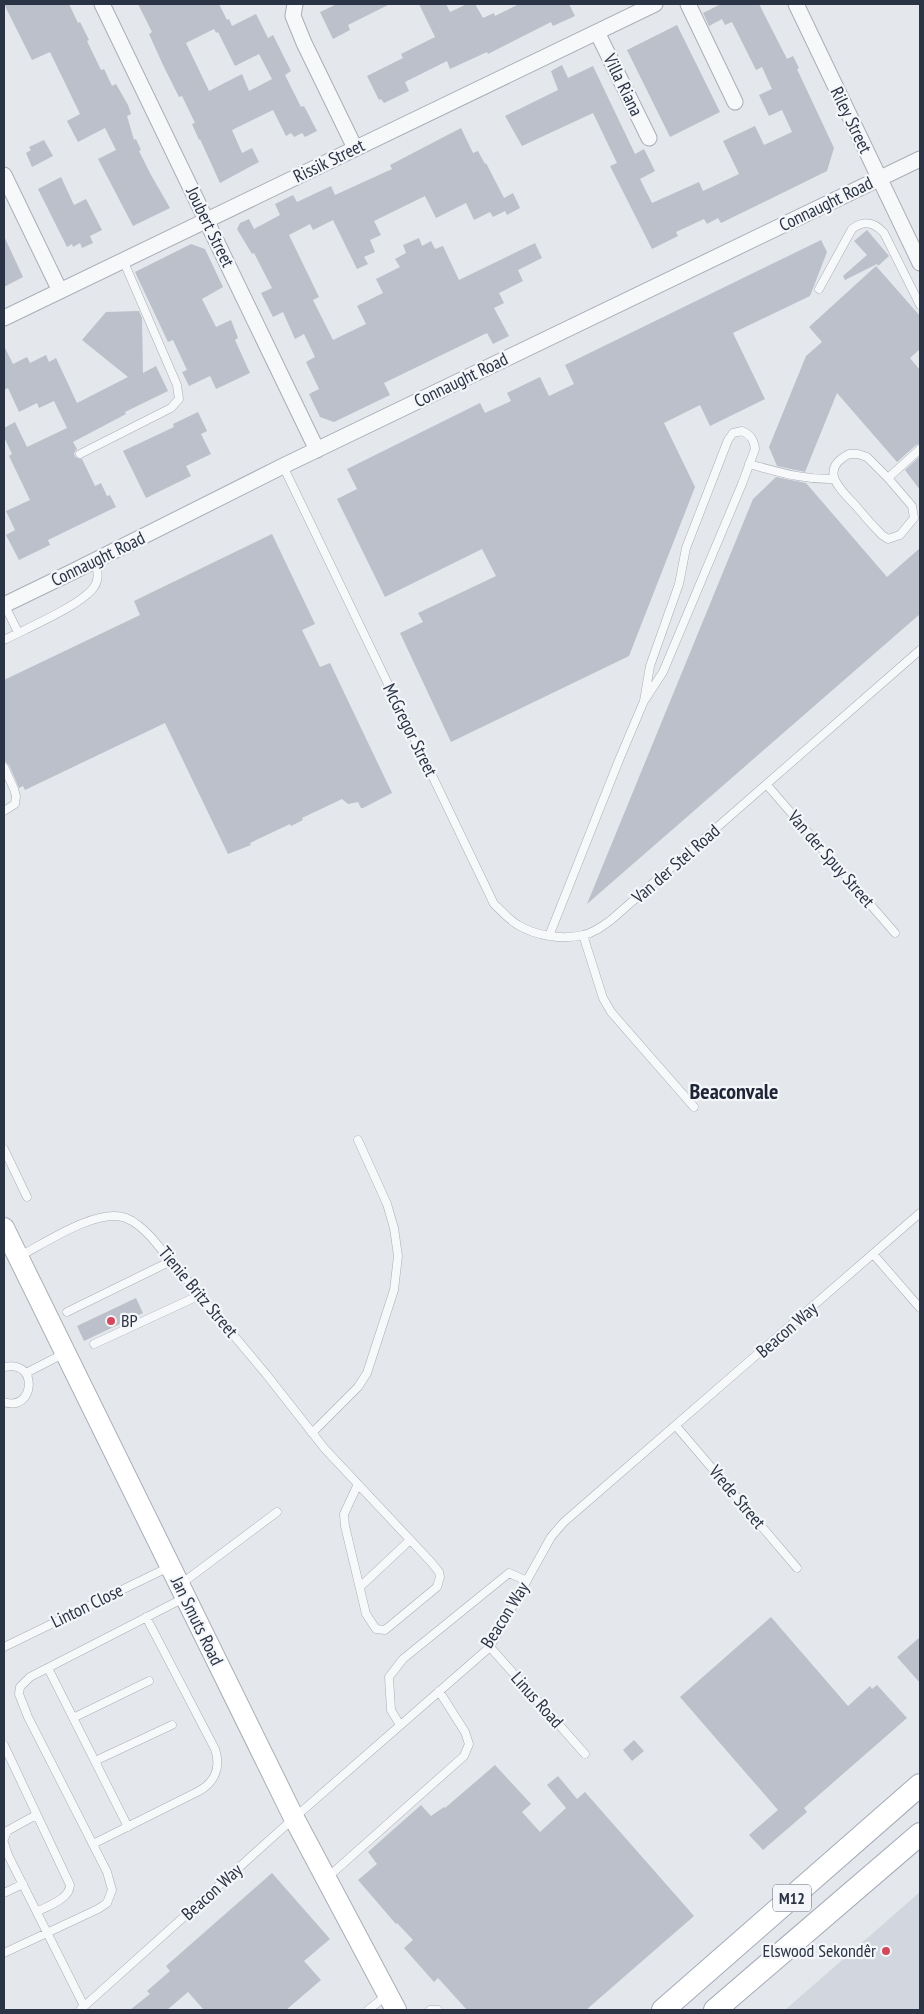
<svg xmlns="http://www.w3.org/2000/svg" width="924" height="2014" font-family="'PT Sans Narrow',sans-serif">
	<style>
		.built { fill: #d2d6de }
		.building { fill: #bbc0ca; fill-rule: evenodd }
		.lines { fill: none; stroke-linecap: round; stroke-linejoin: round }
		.lane-casing { stroke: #a9aeb7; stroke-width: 9 }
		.street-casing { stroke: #a9aeb7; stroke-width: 17 }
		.secondary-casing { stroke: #a9aeb7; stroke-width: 22 }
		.primary-casing { stroke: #a3abb8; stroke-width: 24 }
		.lane { stroke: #f7f8fa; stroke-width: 8 }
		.street { stroke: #f7f8fa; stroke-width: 15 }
		.secondary { stroke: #fff; stroke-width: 20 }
		.primary { stroke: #fff; stroke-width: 22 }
		.poi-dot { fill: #d1495b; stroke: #f4f6f9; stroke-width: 2 }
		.labels { text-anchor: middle; stroke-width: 4.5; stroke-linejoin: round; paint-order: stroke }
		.shield { fill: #f4f6f9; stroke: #676e7b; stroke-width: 1 }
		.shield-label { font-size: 16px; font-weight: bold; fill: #2b3445 }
		.street-label { font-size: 18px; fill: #2b3445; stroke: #f4f6f9 }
		.poi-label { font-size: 18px; fill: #2b3445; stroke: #f4f6f9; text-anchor: start }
		.district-label { font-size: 22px; font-weight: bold; fill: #1d2536; stroke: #f4f6f9 }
	</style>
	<rect width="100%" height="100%" fill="#e4e7ec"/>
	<!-- built -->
	<path class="built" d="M920,1892v118h-135z"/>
	<!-- building -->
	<path class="building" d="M4,4h65l9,19 2,-1 9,18 -2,1 14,29 3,-1 8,17 4,-2 12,21 3,9 -4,2 7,24 2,-1 5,11 -2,1 12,24 19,33 -37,18 -35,-67 18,-9 -11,-22 -27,14 -11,-21 13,-7 -30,-62 -18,8z
		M138,4h81l8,16 2,-1 3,7 24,-12 12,24 5,-3 18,36 -6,4 16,32 3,-1 13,25 -12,6 -3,-4 -8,4 -3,-4 -5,3 -13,-26 -41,20 10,23 10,-5 7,14 -39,21 -20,-44 -1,1 -7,-16 3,-1 -13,-27 -3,1 -16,-32 -14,-31 3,-2zM214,29l2,4 2,-1 17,34 24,-12 13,25 -23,12 -7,-17 -33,17 -23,-48z
		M337,4h53l-42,21 2,5 -17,9 -13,-27z
		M419,4h27l4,8 17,-8h8l8,14 11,-5 1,3 24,-12h50l6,12 -22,10 -2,-4 -63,32 -1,-2 -37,17 -3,-8 -42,21 4,9 -25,12 -3,-4 -2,1 -12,-24 36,-18 -2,-4 34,-17z
		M721,4h38l28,55 6,-3 6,12 -2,1 37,79 -7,23 -106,52 -3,-5 -11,6 -3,-5 -28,13 2,4 -26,13 -42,-83 7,-3 -24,-50 -71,33 -17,-30 53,-26 -7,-19 11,-6 6,13 25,-12 42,88 9,-5 11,22 -15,8 12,24 47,-21 4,9 36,-17 -16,-33 32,-15 9,19 28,-13 -10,-22 -13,6 -10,-21 13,-6 -10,-22 -6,3 -24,-48 -7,3 -3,-6 -13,7 -6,-13z
		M677,25l43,87 -50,25 -43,-87z
		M461,128l12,25 5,-2 7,13 1,-1 18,35 9,-5 7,15 -13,7 -2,-4 -12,6 -3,-5 -16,8 -8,-17 -30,15 -11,-22 -4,2 -47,23 7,14 -11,5 5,12 -11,5 4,7 -11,5 -24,-49 -20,10 -3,-6 -21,11 30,62 -6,3 20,40 33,-16 -9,-18 26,-13 -7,-14 24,-12 -5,-8 11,-6 -3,-8 16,-7 3,8 9,-5 4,8 8,-3 16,34 76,-37 7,15 -24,12 5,11 -24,12 5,10 -10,5 15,28 -16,8 -6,-11 -103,50 6,12 -56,27 -14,-5 -11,-23 10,-5 -13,-27 9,-5 -11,-23 -9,5 -12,-27 -10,5 -12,-24 11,-5 -18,-35 -2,1 -15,-25 3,-6 9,-4 5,10 26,-14 -5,-11 18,-9 4,7 34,-16 4,9 57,-26 -2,-4z
		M44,140l9,16 -21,11 -6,-14 5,-3 -2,-3z
		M61,177l13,28 12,-6 16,31 -12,6 3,7 -11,5 -2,-5 -7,4 -1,-3 -5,3 -29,-58z
		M867,230l22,26 -11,10 -1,-2 -32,16 -2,-4 24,-21 -13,-14z
		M4,236l19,41 -19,10z
		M821,240l6,12 -17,44 -77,37 32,66 -55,27 -10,-21 -36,18 31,64 -66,169 -178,86 -51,-109 23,-11 -5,-9 78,-37 -14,-27 -97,48 -48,-98 20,-10 -10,-20 133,-66 5,10 26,-12 -4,-8 33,-16 9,19 25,-12 -9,-19z
		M191,244l14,5 18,38 -21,12 14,28 15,-7 7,18 -3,2 15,33 -34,16 -6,-13 -21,10 -7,-14 5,-2 -14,-30 -5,2 -33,-70z
		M876,266l44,50v33l-10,9 10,12v74l-4,1 -19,17 -60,-69 -32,79 -28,-6 -8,-19 37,-91 16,-14 -13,-15z
		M139,311l3,7 1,55 13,-7 12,25 -43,21 1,2 -53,28 4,7 -3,4 1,4 7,2 13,27 6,-3 6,13 3,-1 6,12 -68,33 2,5 -31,15 -13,-25 9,-5 -9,-19 24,-11 -21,-44 3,-2 -8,-17v-9l11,-6 12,25 40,-19 -13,-27 -15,7 -2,-5 -18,9 -11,-24 -4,2v-44l9,18 14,-7 3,6 16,-8 3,7 7,-4 21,45 51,-26 -46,-37 24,-28z
		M198,412l9,19 -6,3 10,20 -25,12 5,10 -45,22 -23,-47 51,-24 -1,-3z
		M920,456v34l-15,-20z
		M776,477l30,6 81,94 33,-29v66l-333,290 166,-405z
		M272,534l43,90 -13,6 18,37 10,-4 62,130 -29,15h-2l-3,-6 -10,2 -6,-5 -40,19 1,2 -12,6 -1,-2 -40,19 1,2 -23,9 -63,-131 -140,67 -2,-4 -4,2 -10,-23 -5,-4v-81l136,-65 -6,-14z
		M136,1298l7,15 -59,28 -7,-15z
		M771,1617l77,89 22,-20 2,3 5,-4 30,33 -103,90 3,4 -44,38 -14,-15 29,-25 -98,-113z
		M920,1637v46l-23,-26z
		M634,1740l10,11 -12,10 -9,-11z
		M495,1765l36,39 -9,8 18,20 26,-24 -19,-23 11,-9 19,23 8,-7 109,124 -108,94h-119l-29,-32 -4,4 -30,-34 9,-8 -16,-17 -1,1 -38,-44 19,-16 -9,-12 53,-47 10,11 13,-9 1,1z
		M272,1873l58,66 -26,22 17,19 -35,30h-82l-16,-18 -21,18h-37l20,-16 -3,-3 23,-20 -4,-5z"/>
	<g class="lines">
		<defs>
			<path id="lane" d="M819,289l33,-60c12,-9 22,-7 32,4l36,72
				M80,454l91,-46 8,-9 -2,-14 -54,-125
				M849,454h9l9,3 21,21 24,28 2,12 -14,17 -12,4 -6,-4c-9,-9 -18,-19 -26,-29 -16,-17 -38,-36 -7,-52z
				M749,464c30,8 54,16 85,15
				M283,466l211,438c8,7 15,16 24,21 18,11 45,15 65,10 11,-2 20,-9 28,-15l309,-270
				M888,478l32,-29
				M4,604l14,28
				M4,640c21,-11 78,-35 90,-53 6,-8 3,-18 2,-26
				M4,767l10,22 2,7 -1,8 -11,7
				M767,785l128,148
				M583,935l20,63 8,14 83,95
				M549,936l70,-176 25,-59 19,-29 79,-188 13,-35c-1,-9 -4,-14 -13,-18l-9,2 -5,7 -42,108 -7,36 -29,82 -6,35
				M4,1149l23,48
				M874,1255l46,53
				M20,1256c25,-13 78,-49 106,-38 10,4 17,11 25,19l115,137 59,75 106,113 8,10 1,5 -3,10 -52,43 -9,-1 -10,-15 -21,-88 -1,-12 14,-30
				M67,1312l104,-51
				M94,1344l106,-49
				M4,1367c36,-8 30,46 0,35
				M26,1373l39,-20
				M676,1426l121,142
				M312,1433l46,-46 9,-14 27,-83 4,-34 -4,-28 -7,-24 -29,-64
				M181,1584l96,-72
				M361,1586l48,-45
				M4,1647l165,-80
				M490,1647l95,107
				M48,1668l80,159
				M73,1718l76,-37
				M400,1725l-9,-15 -2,-33 14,-18 106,-86 18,8
				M4,1745l66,140c0,14 -23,21 -33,27
				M95,1761l77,-36
				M4,1839l3,-8 29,-16
				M4,1843l4,12 76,151
				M93,1844l106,-53c16,-9 22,-24 16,-42l-69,-132
				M328,1877l136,-121 5,-12 -4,-12 -26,-41
				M4,1893l19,-9
				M4,1953l94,-44 9,-6 5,-13 -5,-18 -79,-155 -9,-23 1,-7 10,-10 154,-79
				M80,2010l214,-192 196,-171 61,-110 13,-15 356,-309
				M368,2010l18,-14
				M430,2010h8"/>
			<path id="street" d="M102,4l215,446
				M295,4l-2,12 11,27 51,105
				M688,4l47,98
				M796,4l124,259
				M597,32l52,106
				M4,175l56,116
				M4,318l651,-314
				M4,605l68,-33 211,-106 637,-307"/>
			<path id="secondary" d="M4,1228l290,590 102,192"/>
			<path id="primary" d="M663,2010l257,-225
				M715,2010l205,-176"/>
		</defs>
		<!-- lane casing -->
		<use href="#lane" class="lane-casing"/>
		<!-- street casing -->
		<use href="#street" class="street-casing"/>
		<!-- secondary casing -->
		<use href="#secondary" class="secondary-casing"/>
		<!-- primary casing -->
		<use href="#primary" class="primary-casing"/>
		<!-- lane -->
		<use href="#lane" class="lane"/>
		<!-- street -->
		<use href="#street" class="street"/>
		<!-- secondary -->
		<use href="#secondary" class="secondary"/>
		<!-- primary -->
		<use href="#primary" class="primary"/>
	</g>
	<!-- markers -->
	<g class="poi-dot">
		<circle cx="111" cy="1321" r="5"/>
		<circle cx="886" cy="1951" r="5"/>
	</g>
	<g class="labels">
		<!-- shield labels -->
		<rect class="shield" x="773" y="1884.5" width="38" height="27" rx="4"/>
		<g class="shield-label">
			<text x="792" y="1904">M12</text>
		</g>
		<!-- street labels -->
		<g class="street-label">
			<text transform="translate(623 85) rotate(64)" y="6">Villa Riana</text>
			<text transform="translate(851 120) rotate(64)" y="6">Riley Street</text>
			<text transform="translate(329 161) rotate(-26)" y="6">Rissik Street</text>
			<text transform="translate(826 204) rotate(-26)" y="6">Connaught Road</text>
			<text transform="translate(210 227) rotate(64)" y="6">Joubert Street</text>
			<text transform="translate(461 380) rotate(-26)" y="6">Connaught Road</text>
			<text transform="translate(98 559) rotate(-26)" y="6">Connaught Road</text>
			<text transform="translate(410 730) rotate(64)" y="6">McGregor Street</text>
			<text transform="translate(831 859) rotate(49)" y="6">Van der Spuy Street</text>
			<text transform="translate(676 864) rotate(-41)" y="6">Van der Stel Road</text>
			<text transform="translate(198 1292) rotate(50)" y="6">Tienie Britz Street</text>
			<text transform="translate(787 1330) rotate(-41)" y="6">Beacon Way</text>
			<text transform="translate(737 1497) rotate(50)" y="6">Vrede Street</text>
			<text transform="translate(87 1606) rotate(-26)" y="6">Linton Close</text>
			<text transform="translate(505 1615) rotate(-58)" y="6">Beacon Way</text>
			<text transform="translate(197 1621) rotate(64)" y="6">Jan Smuts Road</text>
			<text transform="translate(537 1700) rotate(48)" y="6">Linus Road</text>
			<text transform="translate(212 1892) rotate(-42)" y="6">Beacon Way</text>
		</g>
		<!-- poi labels -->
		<g class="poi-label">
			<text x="121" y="1327">BP</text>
			<text x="876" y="1957" text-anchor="end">Elswood Sekondêr</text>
		</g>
		<!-- district labels -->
		<g class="district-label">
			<text x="734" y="1099">Beaconvale</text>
		</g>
	</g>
	<!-- border -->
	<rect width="924" height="2014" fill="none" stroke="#2b3445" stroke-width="10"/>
</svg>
